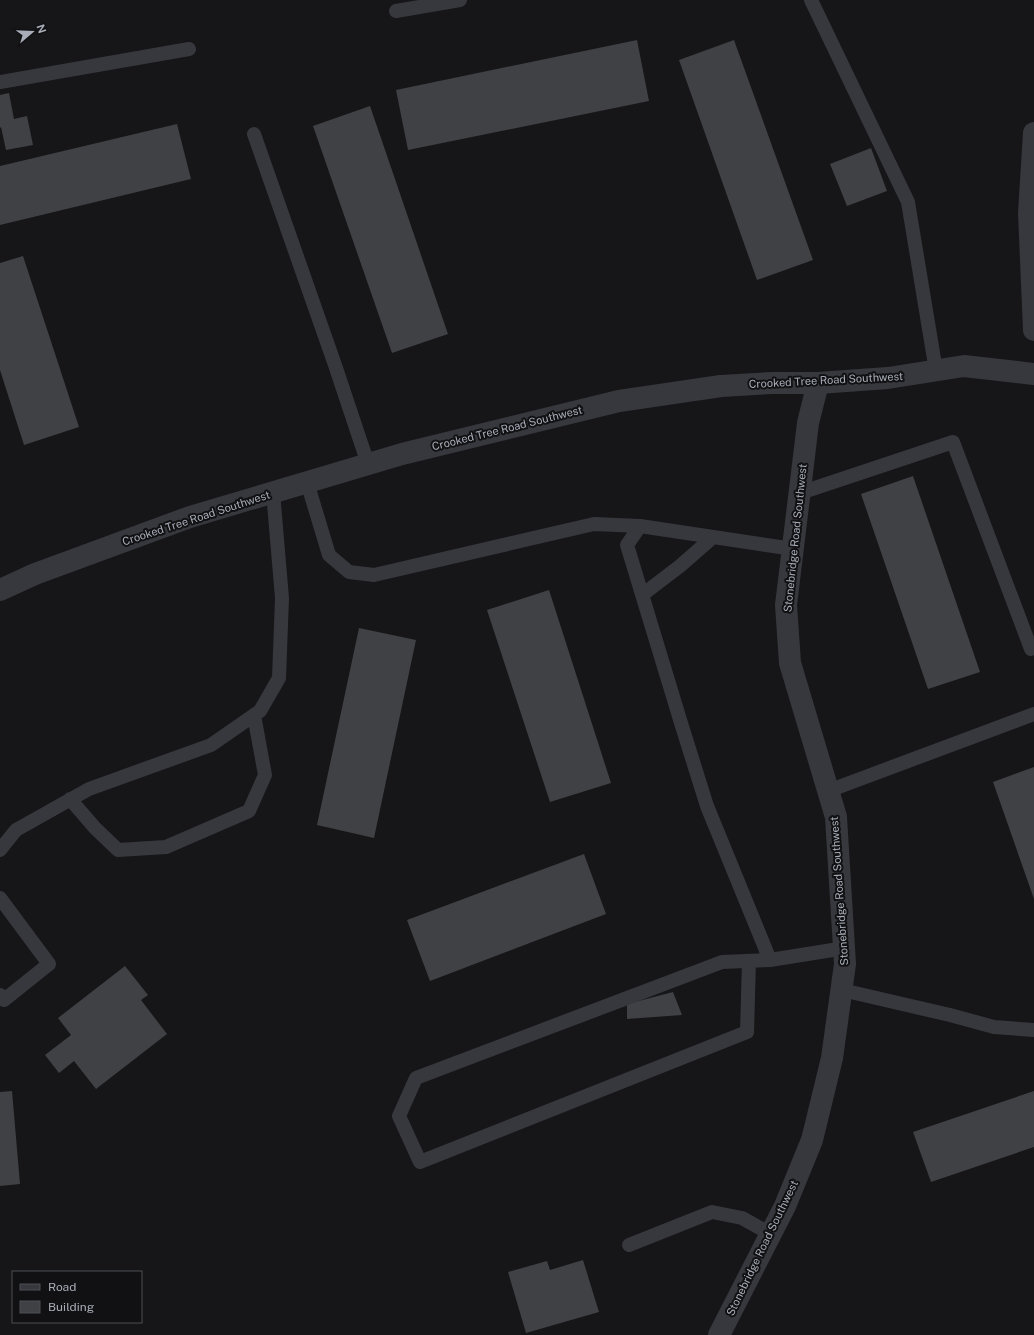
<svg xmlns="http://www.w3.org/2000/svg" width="1034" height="1335" font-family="'Public Sans',sans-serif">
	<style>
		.building { fill: #404145 }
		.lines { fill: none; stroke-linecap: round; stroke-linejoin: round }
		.service { stroke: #37383d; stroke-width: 14 }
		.minor { stroke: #37383d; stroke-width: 22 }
		.labels { text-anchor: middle; stroke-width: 4; stroke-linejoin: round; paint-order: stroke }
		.street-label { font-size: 11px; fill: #a8adb8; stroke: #111113 }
	</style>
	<rect width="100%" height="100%" fill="#161618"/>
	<!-- building -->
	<path class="building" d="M637,40l12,61 -241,49 -12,-60z
		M734,40l79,220 -56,20 -78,-220z
		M9,93l5,26 13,-3 6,29 -27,5 -5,-23 -1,1v-33z
		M370,106l78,228 -56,19 -79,-227z
		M177,124l14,55 -191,46v-59z
		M871,148l16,43 -40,15 -17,-42z
		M23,256l56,171 -55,18 -24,-75v-107z
		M913,476l67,196 -52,17 -67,-195z
		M549,590l62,193 -61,19 -63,-192z
		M359,628l57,12 -42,198 -57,-13z
		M1034,767v132l-41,-117z
		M584,854l22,60 -176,67 -23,-61z
		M125,966l23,29 -7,5 26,34 -71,55 -22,-28 -15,12 -14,-18 26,-20 -13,-17z
		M673,992l9,23 -55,4v-15z
		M12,1091l8,93 -20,2v-94z
		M1034,1091v56l-103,35 -18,-50z
		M583,1260l16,52 -73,21 -18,-61 39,-11 3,9z"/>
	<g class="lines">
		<!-- service -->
		<path class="service" d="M811,0l97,202 28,169
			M396,11l64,-11
			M0,82l189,-33
			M254,134l81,231 33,99
			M307,482l22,73 20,17 25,3 220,-51 46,2
			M800,493l153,-51 78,207
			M642,595l38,-29 32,-28
			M828,791l206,-77
			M70,799l25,29 23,22 48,-3 83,-36 16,-36 -11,-60
			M0,850l16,-20 73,-41 122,-44 49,-34 19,-33 3,-80 -9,-106
			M0,898l49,66 -45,36 -4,-5
			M770,960l-63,-154 -26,-83 -54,-178 13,-19 153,23
			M749,961l-2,71 -327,130 -21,-46 17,-38 306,-116 48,-2 75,-12
			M842,990l108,25 44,12 40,3
			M629,1245l83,-33 30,6 29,16"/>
		<!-- minor -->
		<path class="minor" d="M1034,133l-5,80 5,117
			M0,590l35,-16 155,-57 212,-63 217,-53 102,-15 51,-3h46l70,-5 76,-12 70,8
			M719,1335l66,-129 27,-66 20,-82 13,-94 -9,-147 -46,-154 -4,-58 22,-182 10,-40"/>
	</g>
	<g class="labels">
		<!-- street labels -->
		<g class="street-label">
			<text transform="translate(826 380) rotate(-3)" y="4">Crooked Tree Road Southwest</text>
			<text transform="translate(507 428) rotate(-14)" y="4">Crooked Tree Road Southwest</text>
			<text transform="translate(196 518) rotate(-18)" y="4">Crooked Tree Road Southwest</text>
			<text transform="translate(795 538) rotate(-84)" y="4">Stonebridge Road Southwest</text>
			<text transform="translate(839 891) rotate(-94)" y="4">Stonebridge Road Southwest</text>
			<text transform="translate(762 1248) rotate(-64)" y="4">Stonebridge Road Southwest</text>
		</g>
	</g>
	<!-- legend -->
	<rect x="12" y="1271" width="130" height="52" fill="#111113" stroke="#4d4f55"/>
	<rect x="20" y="1284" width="20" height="6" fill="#37383d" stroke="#4d4f55"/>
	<text x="48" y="1291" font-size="12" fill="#a8adb8">Road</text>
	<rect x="20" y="1301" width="20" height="12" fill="#404145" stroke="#4d4f55"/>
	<text x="48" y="1311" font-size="12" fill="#a8adb8">Building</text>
	<!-- north arrow -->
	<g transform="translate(32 32) rotate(71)" stroke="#111113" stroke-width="3" paint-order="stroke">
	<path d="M0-3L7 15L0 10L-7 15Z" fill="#a8adb8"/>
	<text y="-6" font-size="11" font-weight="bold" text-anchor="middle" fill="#a8adb8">N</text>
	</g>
</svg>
